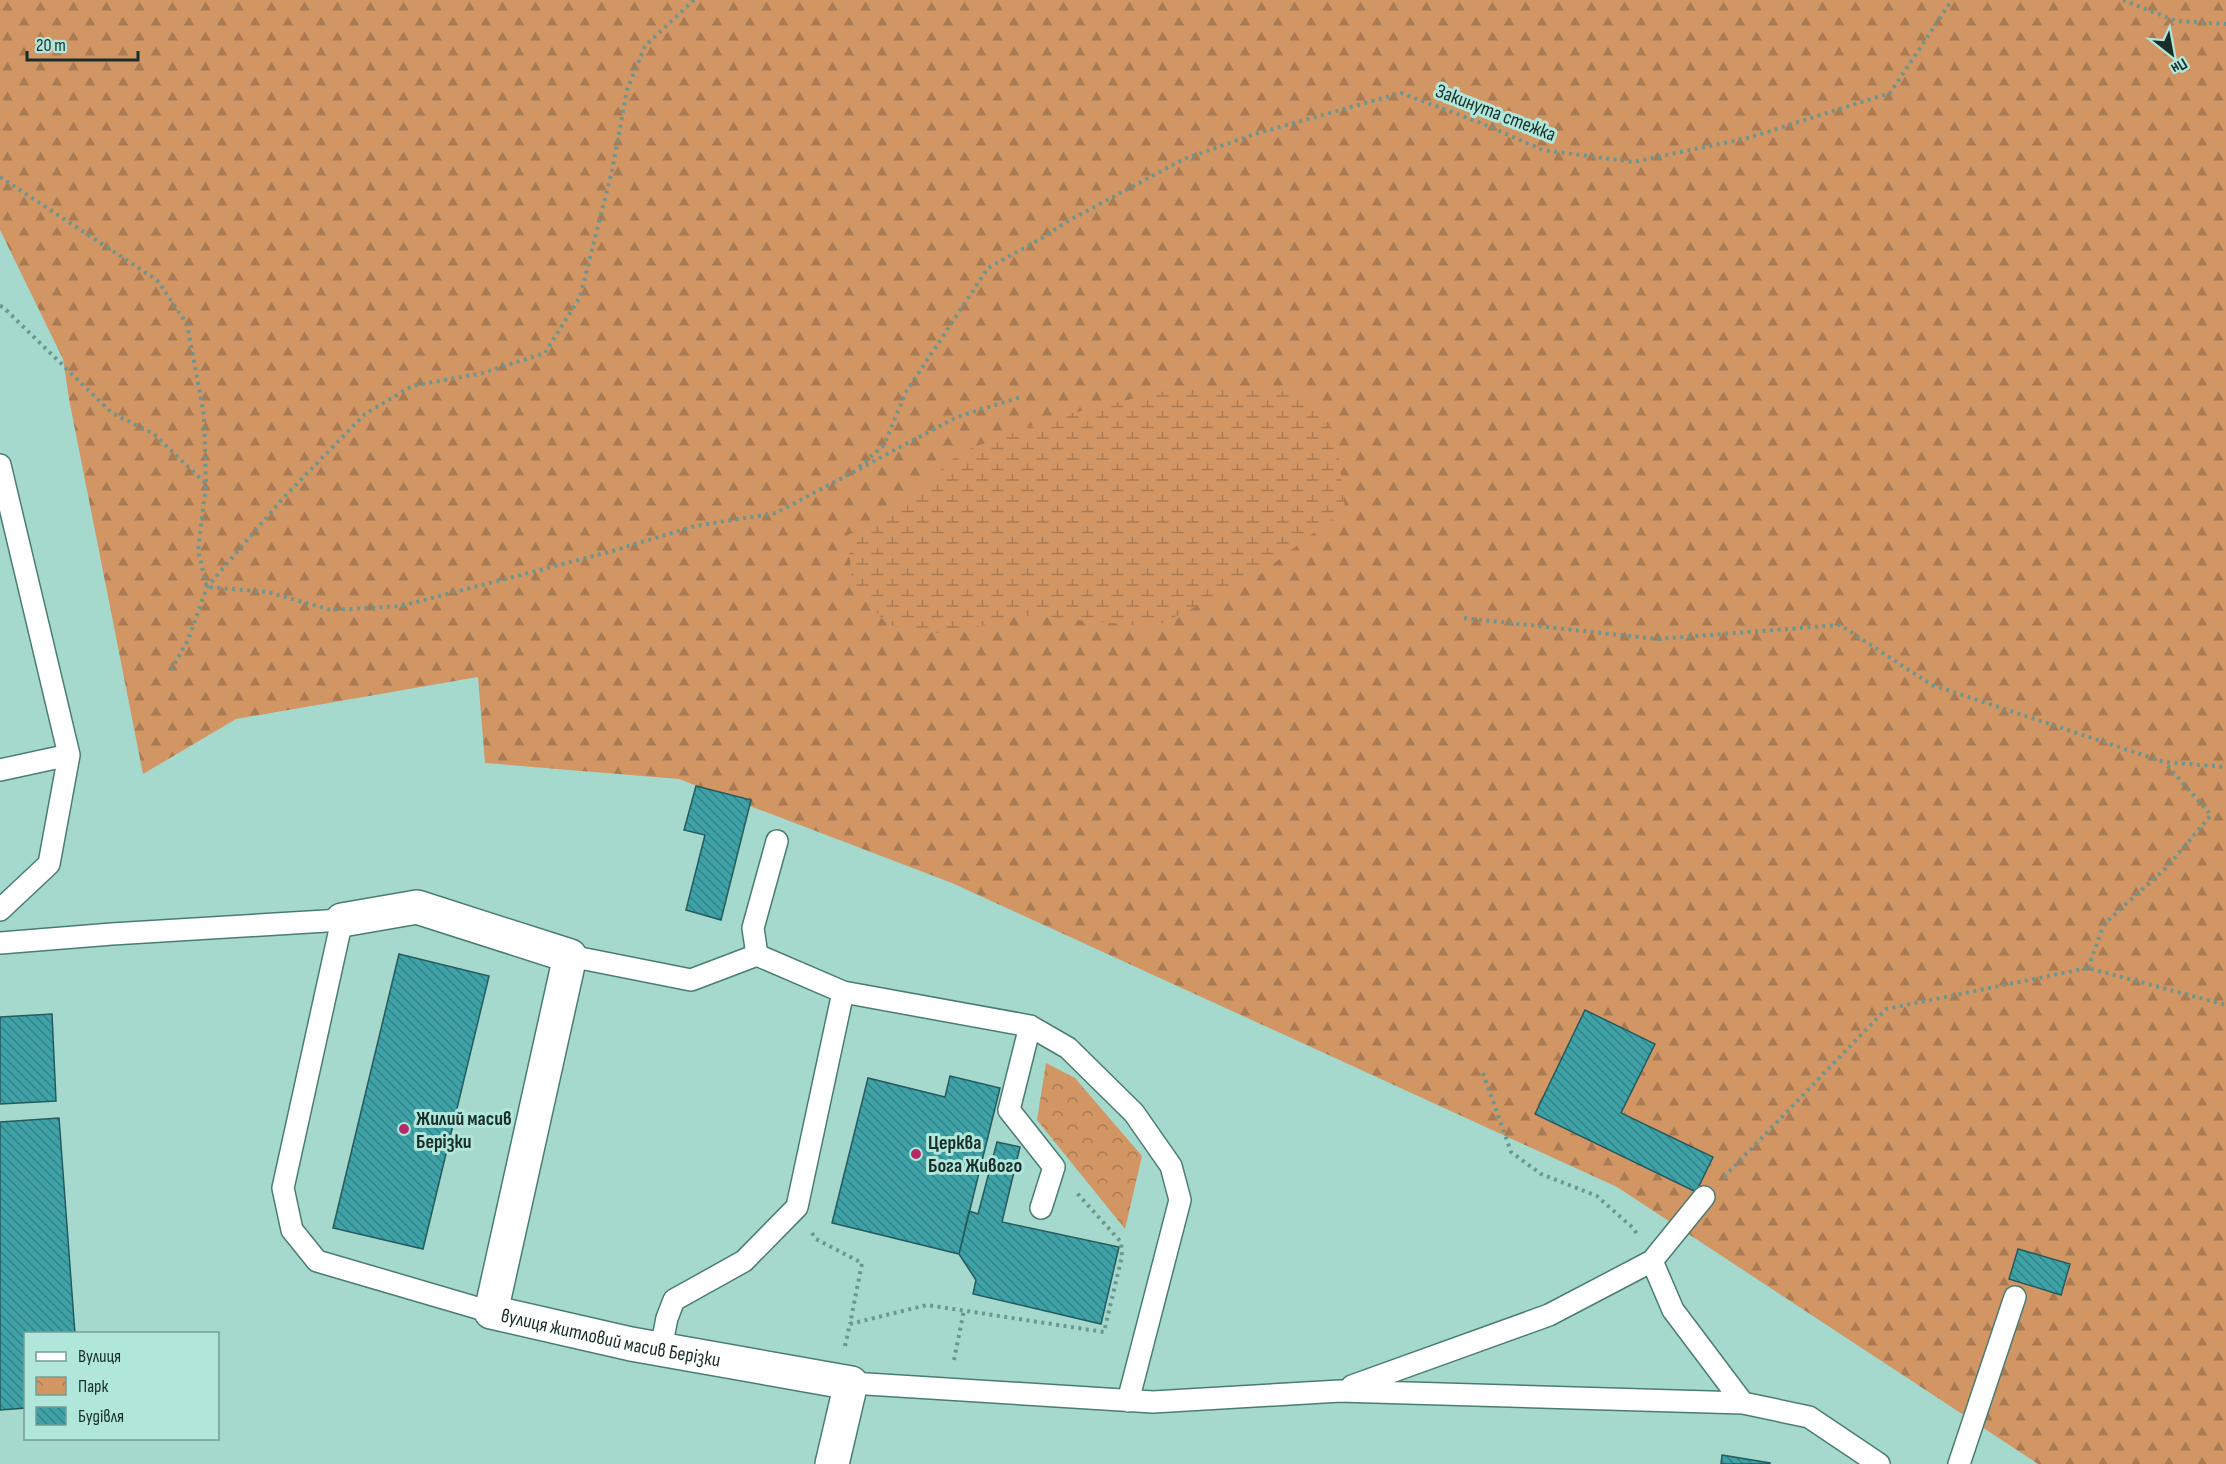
<svg xmlns="http://www.w3.org/2000/svg" width="2226" height="1464" font-family="'Sofia Sans Condensed',sans-serif">
	<style>
		.forest { fill: url(#forest-firs) }
		.wetland { fill: url(#wetland-marsh) }
		.park { fill: url(#park-crowns) }
		.building { fill: url(#building-back-hatch); stroke: #255b5e; stroke-width: 1.5 }
		.lines { fill: none; stroke-linecap: round; stroke-linejoin: round }
		.service-casing { stroke: #4a7d72; stroke-width: 24 }
		.minor-casing { stroke: #4a7d72; stroke-width: 36 }
		.path { stroke: #6e968e; stroke-width: 4; stroke-dasharray: 3 4.5; stroke-linecap: butt }
		.service { stroke: #fff; stroke-width: 21 }
		.minor { stroke: #fff; stroke-width: 33 }
		.poi-dot { fill: #b52a66; stroke: #b1e7db; stroke-width: 2 }
		.labels { text-anchor: middle; stroke-width: 6; stroke-linejoin: round; paint-order: stroke }
		.street-label { font-size: 20px; fill: #192e2a; stroke: #b1e7db }
		.poi-label { font-size: 20px; font-weight: bold; fill: #192e2a; stroke: #b1e7db; text-anchor: start }
	</style>
	<defs>
		<pattern id="forest-firs" width="22" height="20" patternUnits="userSpaceOnUse" patternTransform="scale(1.5)"><rect width="22" height="20" fill="#d29665"/><path d="M5 1l3.5 6h-7zM16 11l3.5 6h-7z" fill="#aa7b53"/></pattern>
		<pattern id="wetland-marsh" width="20" height="14" patternUnits="userSpaceOnUse" patternTransform="scale(1.5)"><rect width="20" height="14" fill="#d29665"/><path d="M1 5h8M5 5V1M11 12h8M15 12V8" fill="none" stroke="#aa7b53"/></pattern>
		<pattern id="park-crowns" width="20" height="18" patternUnits="userSpaceOnUse" patternTransform="scale(1.5)"><rect width="20" height="18" fill="#d29665"/><path d="M2 6a3 3 0 1 1 6 0M12 15a3 3 0 1 1 6 0" fill="none" stroke="#aa7b53"/></pattern>
		<pattern id="building-back-hatch" width="6" height="6" patternUnits="userSpaceOnUse" patternTransform="scale(1.5)"><rect width="6" height="6" fill="#3ea2a7"/><path d="M-1 5l2 2M0 0l6 6M5-1l2 2" fill="none" stroke="#338488"/></pattern>
	</defs>
	<rect width="100%" height="100%" fill="#a5d9ce"/>
	<!-- forest -->
	<path class="forest" d="M0,0h2226v1464h-188l-421,-277 -665,-304 -273,-104 -194,-16 -7,-86 -242,42 -93,55 -74,-375 -6,-40 -63,-129z"/>
	<!-- wetland -->
	<path class="wetland" d="M1169,390l133,1 34,44 9,74 -85,65 -105,53 -136,-12 -69,20 -62,-10 -36,-41 -4,-49 56,-33 57,-50 95,-35z"/>
	<!-- park -->
	<path class="park" d="M1046,1063l29,15 67,78 -17,73 -88,-109z"/>
	<!-- building -->
	<path class="building" d="M696,786l55,14 -30,120 -35,-10 19,-75 -21,-5z
		M399,954l90,22 -66,273 -90,-21z
		M1585,1010l70,34 -34,69 92,44 -17,35 -161,-78z
		M52,1014l4,87 -56,3v-87z
		M950,1076l50,12 -41,166 -127,-31 36,-145 77,19z
		M59,1118l16,216h-49v74l-26,2v-288z
		M997,1142l23,5 -18,75 117,25 -18,77 -128,-30 3,-14 -17,-26 10,-43 9,3z
		M2018,1249l52,15 -9,31 -52,-16z
		M1722,1455l48,8v1h-49z"/>
	<g class="lines">
		<defs>
			<path id="service" d="M0,465l69,290 -20,109 -49,46
				M0,770l69,-15
				M0,943l112,-9 230,-14 -59,268 9,42 25,31 174,51
				M757,955l-4,-27 24,-87
				M570,956l121,24 66,-25 86,37
				M1030,1026l-21,84 45,57 -13,41
				M1652,1261l21,49 70,93
				M661,1348l6,-30 7,-18 70,-39 53,-54 46,-215 187,34 38,22 66,65 37,53 9,34 -52,201
				M851,1383l302,19 187,-11 403,12 66,14 70,47
				M1352,1386l197,-71 103,-54 52,-64
				M1959,1464l56,-167"/>
			<g id="minor">
				<path id="s1" d="M342,920l75,-13 153,49 -79,356 140,32 220,39 -19,81"/>
			</g>
		</defs>
		<!-- service casing -->
		<use href="#service" class="service-casing"/>
		<!-- minor casing -->
		<use href="#minor" class="minor-casing"/>
		<!-- path -->
		<path class="path" d="M2123,0l53,21 50,3
			M0,177l157,103 30,44 17,91 2,70 -8,66 9,36 61,5 63,18 70,-4 208,-54 86,-26 81,-13 181,-96 64,-20
			M0,306l3,1 109,106 42,21 52,50
			M859,467l25,-22 22,-53 82,-124 54,-30 26,-17 116,-62 74,-26 143,-40 80,30 62,27 90,12 115,-24 142,-45 62,-93
			M1464,618l193,21 183,-14 92,60 232,77 62,5
			M171,670l17,-30 19,-53 78,-91 80,-82 47,-28 71,-13 62,-20 35,-56 32,-126 15,-81 18,-44 49,-46
			M2088,968l16,-44 62,-56 45,-53 -46,-52
			M1483,1073l28,79 30,22 56,22 36,32 4,6
			M1724,1177l162,-168 202,-41 138,37
			M812,1233l4,6 46,24 -12,61
			M845,1346l5,-22 77,-19 177,27 18,-76 -1,-14 -45,-50
			M954,1360l10,-50"/>
		<!-- service -->
		<use href="#service" class="service"/>
		<!-- minor -->
		<use href="#minor" class="minor"/>
	</g>
	<!-- markers -->
	<g class="poi-dot">
		<circle cx="404" cy="1129" r="6"/>
		<circle cx="916" cy="1154" r="6"/>
	</g>
	<g class="labels">
		<!-- street labels -->
		<g class="street-label">
			<text transform="translate(1496 112) rotate(21)" y="7">Закинута стежка</text>
			<text dy="7" stroke="none"><textPath href="#s1" startOffset="724">вулиця житловий масив Берізки</textPath></text>
		</g>
		<!-- poi labels -->
		<g class="poi-label">
			<text x="416" y="1125">Жилий масив<tspan x="416" dy="23">Берізки</tspan></text>
			<text x="928" y="1149">Церква<tspan x="928" dy="23">Бога Живого</tspan></text>
		</g>
	</g>
	<!-- legend -->
	<rect x="24" y="1332" width="195" height="108" fill="#b1e7db" stroke="#749d94" stroke-width="1.5"/>
	<rect x="36" y="1352" width="30" height="9" fill="#ffffff" stroke="#749d94" stroke-width="1.5"/>
	<text x="78" y="1362" font-size="18" fill="#192e2a">Вулиця</text>
	<rect x="36" y="1377" width="30" height="18" fill="url(#park-crowns)" stroke="#749d94" stroke-width="1.5"/>
	<text x="78" y="1392" font-size="18" fill="#192e2a">Парк</text>
	<rect x="36" y="1407" width="30" height="18" fill="url(#building-back-hatch)" stroke="#749d94" stroke-width="1.5"/>
	<text x="78" y="1422" font-size="18" fill="#192e2a">Будівля</text>
	<!-- north arrow -->
	<g transform="translate(2172 54) rotate(149)" stroke="#b1e7db" stroke-width="4.5" paint-order="stroke">
	<path d="M0-4.5L10 22L0 15L-10 22Z" fill="#192e2a"/>
	<text y="-9" font-size="16" font-weight="bold" text-anchor="middle" fill="#192e2a">Пн</text>
	</g>
	<!-- scale -->
	<path d="M27 51v9h111v-9" fill="none" stroke="#192e2a" stroke-width="3"/>
	<text x="36" y="51" font-size="18" fill="#192e2a" stroke="#b1e7db" stroke-width="4.5" paint-order="stroke">20 m</text>
</svg>
